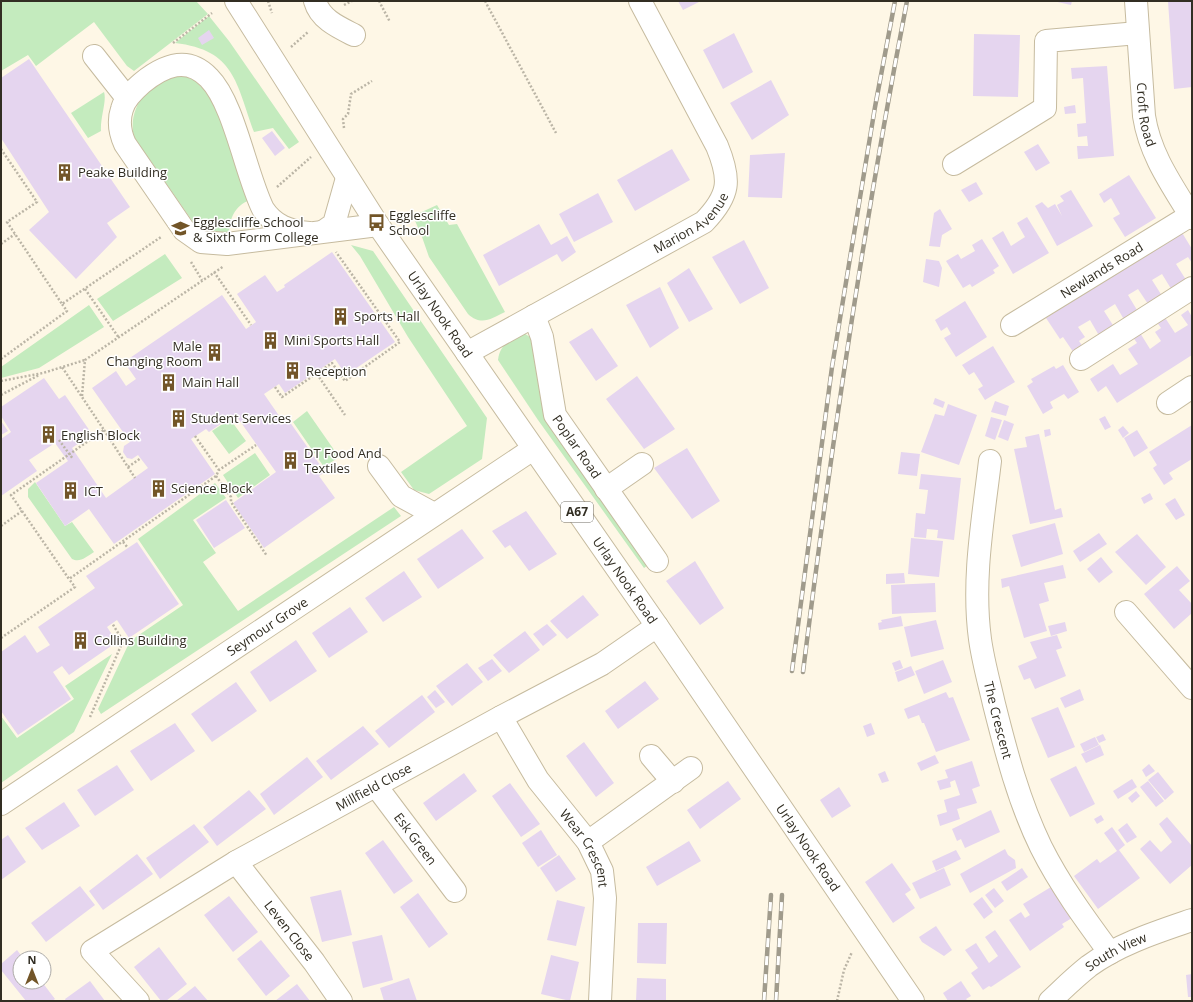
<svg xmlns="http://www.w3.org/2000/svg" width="1193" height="1002" font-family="'Open Sans',sans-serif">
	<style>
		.green { fill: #c4ebbe }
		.building { fill: #e5d5ef }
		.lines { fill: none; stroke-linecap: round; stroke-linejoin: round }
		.minor-casing { stroke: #c6bb9f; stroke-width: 24 }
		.major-casing { stroke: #c6bb9f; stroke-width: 24 }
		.path { stroke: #bbb5a6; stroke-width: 2.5; stroke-dasharray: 2 2; stroke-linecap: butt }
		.minor { stroke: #fff; stroke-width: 22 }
		.major { stroke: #fff; stroke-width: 22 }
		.rail-casing { stroke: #a09b8c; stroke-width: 4.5 }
		.rail { stroke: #fff; stroke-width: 3; stroke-dasharray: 9; stroke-linecap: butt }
		.labels { text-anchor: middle; stroke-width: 3; stroke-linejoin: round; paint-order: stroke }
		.shield { fill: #fff; stroke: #706d65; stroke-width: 1 }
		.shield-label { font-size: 12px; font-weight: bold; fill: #322e23 }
		.street-label { font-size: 13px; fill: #322e23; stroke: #fff }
		.poi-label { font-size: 13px; fill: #322e23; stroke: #fff; text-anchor: start }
	</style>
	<rect width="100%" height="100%" fill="#fef7e6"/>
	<!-- green -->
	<path class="green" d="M1,1h195l12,13 -74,57 -7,-5 -33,-44 -58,44 -8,-11 -27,16z
		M209,16l20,25 70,101 -10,7 -16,-21 -19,4c-18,-49 -19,-82 -79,-89z
		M175,75l9,1 10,4 19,18 40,101c-17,5 -23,17 -24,34l-17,-2 -19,-9 -59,-85c-7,-28 14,-55 41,-62z
		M104,92c3,9 -4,26 -3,39l-13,7 -17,-25z
		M437,205l12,20 8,-1 48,88c-14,7 -24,14 -37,2l-39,-57 -7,-20 -9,-21z
		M351,245l22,6 114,167 -5,41 -53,35 -15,-4 -13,-18 66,-46 -59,-89 -48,-81z
		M165,254l17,24 -69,43 -16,-22z
		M89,305l15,22 -65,41 -38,10v-11z
		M524,333l10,7 13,68 104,155 -7,5 -106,-148 -40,-60c2,-16 13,-21 26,-27z
		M307,411l32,46 -15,10 -31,-45z
		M230,419l16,22 -17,13 -17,-23z
		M255,453l15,22 -32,23 -15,-23z
		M35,482l30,44 7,-4 22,30c-8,5 -14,11 -22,7l-44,-62v-8z
		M215,483l11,15 -33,22 23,33 -13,9 35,49 156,-104 7,9 -300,198 -3,-5 32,-68 53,-36 -45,-66z
		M112,654l-38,78 -73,51v-67l16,22 57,-39 -9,-13z"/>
	<!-- building -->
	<path class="building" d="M678,1h23l-18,9z
		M1053,1h19l-1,4z
		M1168,1h24v86l-18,2z
		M209,30l5,8 -12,7 -4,-7z
		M734,33l19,39 -30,17 -20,-39z
		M974,34l46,1 -2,62 -45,-1z
		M29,59l101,148 -23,16 10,14 -41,42 -47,-49 20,-18 -48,-74v-60z
		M1107,66l7,90 -36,3 -1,-13h11l-1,-10 -9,1 -1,-13 9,-1 -3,-45 -11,1 -1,-11z
		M771,80l18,35 -37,25 -22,-37z
		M1075,105l1,8 -11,1 -1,-7z
		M272,131l13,17 -10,8 -13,-18z
		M1038,144l12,19 -14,8 -12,-19z
		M672,149l18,31 -55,31 -18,-31z
		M785,153l-3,45 -34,-1 2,-42z
		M1129,175l27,43 -31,19 -12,-19 7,-4 -9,-16 -7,5 -5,-9z
		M976,182l7,12 -14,8 -8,-12z
		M1071,190l22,36 -36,20 -22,-40 7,-4 6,6 7,-4 7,12 -5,-11 7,-4 -4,-5z
		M598,193l15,29 -39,20 -15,-28z
		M940,209l12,20 -10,6 -2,12 -11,-1 5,-33z
		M1027,217l22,36 -36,21 -21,-36 11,-7 8,15 14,-9 -8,-14z
		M539,224l12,21 16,-9 9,16 -14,10 -5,-8 -58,32 -16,-31z
		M1181,231l11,18v14l-4,-6 -12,7 12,19 -15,9 -11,-18 -10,6 12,19 -14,8 -12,-18 -10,6 12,20 -14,8 -11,-19 -11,7 12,19 -15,9 -11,-19 -12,7 7,10 -6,4 6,9 -9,6 -13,-19 -3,2 -14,-21z
		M982,239l17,27 -6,4 2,3 -23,14 -2,-3 -7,4 -17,-27 12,-7 3,5 14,-8 -3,-6z
		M744,240l25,48 -29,16 -28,-47z
		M332,252l63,90 -49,33 -11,-16 -50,34 -6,-9 -15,10 18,26 5,-2 38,54 -6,4 16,22 -71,50 -31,-45 43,-31 -41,-58 -26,18 -3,-3 -15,10 24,35 -101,70 -25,-35 -24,17 -29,-43 32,-22 -13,-18 -26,17 8,11 -36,25v-57l10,-7 -10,-16v-9l43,-29 15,21 6,-4 27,39 -20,14 34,50 42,-30 -10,-13 -6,4 -5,-1 -4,-6 1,-6 6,-4 -38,-54 24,-17 10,15 10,-7 -12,-17 98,-67 24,34 10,-7 -19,-28 28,-19 12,17 8,-5 -1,-2z
		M926,259l13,2 3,7 -3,19 -16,-5z
		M689,268l24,41 -24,13 -22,-39z
		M660,287l19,41 -29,20 -24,-43z
		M965,301l22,36 -31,20 -12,-19 7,-4 -4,-7 -6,4 -6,-11z
		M1188,310l4,7v38l-75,48 -11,-17 -8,6 -8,-13 23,-15 7,11 18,-11 -10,-15 9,-6 -7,-10 7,-5 13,21 11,-8 -6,-9 6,-4 -5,-7 8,-5 11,17 13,-8 -7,-10z
		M592,328l26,38 -22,15 -27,-39z
		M993,346l22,36 -30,18 -7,-11 5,-3 -9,-14 -5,3 -7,-10z
		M1063,365l16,27 -11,7 -4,-5 -14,8 3,6 -10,6 -16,-28 6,-4 -2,-3 23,-13 2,3z
		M637,376l38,53 -31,20 -38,-50z
		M935,398l10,4 -2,6 -10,-4z
		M995,401l14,5 -3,10 -15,-4z
		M948,404l29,11 -18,50 -38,-13 14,-38 9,2z
		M1105,416l6,11 -6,3 -6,-11z
		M991,417l11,3 -7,20 -10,-4z
		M1004,420l10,4 -6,17 -10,-4z
		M1,421l7,10 -7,4z
		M1192,425v34l-23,14 4,6 -9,6 -11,-17 4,-3 -8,-13z
		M1123,426l6,7 -6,5 -5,-8z
		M1050,429l1,6 -6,2 -1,-7z
		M1137,430l11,18 -14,9 -10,-19z
		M1039,434l16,76 6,-2 2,9 -33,7 -16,-75 13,-2 -2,-10z
		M687,448l33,53 -28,18 -38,-51z
		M901,452l19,2 -3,22 -19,-2z
		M921,474l40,4 -7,62 -17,-2 1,-8 -11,-1 -1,9 -12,-1 2,-24 9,1 3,-24 -9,-1z
		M1150,493l3,6 -9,5 -3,-6z
		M1175,498l10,17 -9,5 -11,-16z
		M226,500l19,28 -31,20 -18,-28z
		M526,511l31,43 -28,17 -19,-26 -5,3 -13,-17z
		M1055,523l8,31 -42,13 -9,-32z
		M462,529l22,29 -46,31 -21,-30z
		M1099,533l8,11 -27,18 -7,-11z
		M1137,534l29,33 -20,18 -31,-33z
		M911,538l32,3 -4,36 -31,-3z
		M137,542l42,62 -50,34 -12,-18 -10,7 10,15 -48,33 -7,-9 -9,6 18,27 -53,36 -17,-24v-59l24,-17 12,18 13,-8 -12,-18 57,-39 -9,-12z
		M1101,557l12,15 -14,11 -12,-14z
		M695,561l29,47 -24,17 -34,-44z
		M1063,565l3,13 -22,5 5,18 -10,3 8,27 -23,7 -15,-52 -7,2 -1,-9z
		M1177,566l13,15 -11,9 13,14v9l-18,16 -30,-35z
		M404,571l18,26 -39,25 -18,-24z
		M904,573l1,10 -19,1v-10z
		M935,583l1,29 -44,2 -1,-29z
		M583,595l16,20 -32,24 -17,-18z
		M350,607l18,25 -39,26 -17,-25z
		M901,616l2,10 -24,4 -1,-7 4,-1 -1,-2z
		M936,620l8,29 -33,8 -7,-30z
		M1065,622l2,9 -16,5 -3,-10z
		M547,624l10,11 -14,11 -10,-12z
		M525,631l15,19 -31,23 -16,-18z
		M1057,635l5,13 -6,2 10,26 -31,13 -5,-11 -6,2 -6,-14 19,-8 -7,-16z
		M296,640l21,31 -47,31 -20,-30z
		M492,659l10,12 -14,10 -10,-13z
		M900,660l3,8 -8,3 -3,-8z
		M943,660l9,22 -28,12 -9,-23z
		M467,663l16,19 -31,24 -16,-20z
		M911,666l4,9 -17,7 -3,-10z
		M645,681l14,18 -41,30 -13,-18z
		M236,682l21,29 -45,31 -21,-28z
		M1080,689l4,11 -19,8 -5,-10z
		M435,690l10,12 -9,6 -9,-11z
		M946,692l3,6 4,-1 17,43 -34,12 -12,-29h-2l-3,-8 -11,4 -4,-10z
		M422,695l13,17 -46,36 -14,-17z
		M1058,707l17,40 -27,11 -17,-40z
		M175,723l20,28 -44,30 -21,-30z
		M871,723l4,11 -8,3 -4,-11z
		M363,726l16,18 -48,36 -15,-19z
		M1103,734l3,6 -7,3 -3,-6z
		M1095,737l4,8 -15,7 -4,-8z
		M584,742l30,41 -18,14 -30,-41z
		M1100,745l4,10 -18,8 -5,-9z
		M935,755l4,8 -18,8 -4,-8z
		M307,757l16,20 -49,38 -14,-21z
		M972,761l8,25 -8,3 5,14 -20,6 3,10 -20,7 -3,-11 10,-3 -3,-12 16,-5 -5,-15 -5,2 1,5 -11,3 -3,-9 11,-3 -3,-8z
		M1149,764l6,7 -9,6 -4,-7z
		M117,765l17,25 -39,26 -18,-26z
		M1076,766l19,38 -25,13 -20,-38z
		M885,771l4,10 -7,2 -4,-9z
		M1158,772l16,20 -9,8 -17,-20z
		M464,773l13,18 -41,30 -13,-18z
		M1132,779l5,8 -19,12 -5,-8z
		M728,781l13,18 -41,30 -13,-19z
		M1148,781l16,20 -8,6 -16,-20z
		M510,783l30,41 -19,13 -29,-41z
		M839,787l12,19 -19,12 -12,-18z
		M249,790l17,19 -49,37 -14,-19z
		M1136,791l4,5 -8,7 -4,-5z
		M64,802l16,24 -38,24 -17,-22z
		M991,810l9,22 -35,16 -4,-9 -4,2 -5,-12z
		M1101,815l3,5 -7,4 -3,-5z
		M1167,817l25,29v19l-22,19 -30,-35 10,-9 11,12 11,-10 -13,-18z
		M1127,823l10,14 -10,6 -9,-13z
		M194,824l15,18 -49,37 -14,-21z
		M1112,827l13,18 -6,5 21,28 -42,31 -24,-33 23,-17 3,4 17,-12 -13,-18z
		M541,830l16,25 -19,12 -16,-24z
		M8,835l18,27 -25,18v-40z
		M383,840l30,41 -19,13 -29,-41z
		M689,841l12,20 -44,25 -11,-19z
		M1005,849l3,6 7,5 1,8 -46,25 -10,-19z
		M956,850l5,9 -25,12 -4,-10z
		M137,854l16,20 -50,36 -14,-19z
		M559,855l17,24 -20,13 -16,-24z
		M892,863l19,27 -6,4 10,14 -22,15 -28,-41z
		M944,868l7,17 -31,14 -8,-16z
		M1022,868l6,9 -21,14 -6,-9z
		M80,886l15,19 -49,37 -15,-19z
		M1051,887l21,31 -10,6 2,3 -34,24 -21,-31 12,-8 4,6 5,-3 -7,-11z
		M994,888l10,13 -9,7 -10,-13z
		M341,890l11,45 -30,7 -12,-45z
		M418,893l30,41 -19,14 -29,-41z
		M229,896l29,36 -25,20 -29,-37z
		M982,897l11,15 -9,7 -11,-15z
		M557,900l28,7 -9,39 -29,-6z
		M638,923h29l-1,41 -29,-1z
		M936,926l16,24 -8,6 -22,-14 -3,-5z
		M995,930l26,37 -30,20 -2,-1 -6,4 -12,-17 7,-5 -13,-18 11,-7 13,20 9,-7 -13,-19z
		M382,935l11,45 -30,8 -11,-46z
		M261,940l29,36 -24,20 -29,-37z
		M159,947l28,37 -21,17h-5l-27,-34z
		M17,950l6,8h-3v24h22l13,17 -3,2h-26l-25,-31v-6z
		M551,955l28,7 -9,39 -29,-7z
		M1192,974v23h-4l-2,-22z
		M409,978l8,23h-33l-4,-13z
		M637,978l29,1v22h-30z
		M90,981l15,20h-39l-1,-2z
		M961,981l10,15 -5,3 2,2h-20l-5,-8z
		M297,984l13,17h-35z
		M195,986l13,15h-32z"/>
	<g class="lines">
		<defs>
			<g id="minor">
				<path d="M315,1c5,18 23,26 39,34"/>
				<path id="s1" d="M1136,1l8,115c6,39 28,69 48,102"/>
				<path d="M94,56l33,42"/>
				<path d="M954,164l91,-56 1,-67 92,-8"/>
				<path d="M324,231l10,-7 13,-46"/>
				<path d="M309,233c-20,-2 -35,-7 -46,-24 -17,-34 -29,-106 -54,-131 -22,-23 -46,-12 -67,5 -8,7 -17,15 -20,26 -4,12 -2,24 3,35l59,86 17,12 26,2 151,-19"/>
				<path id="s2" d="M534,316l8,21 13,78 102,146"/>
				<path id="s3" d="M1012,325l179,-110"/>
				<path id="s4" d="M467,353l237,-131c26,-27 27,-42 13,-76l-77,-145"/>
				<path d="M1081,359l111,-71"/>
				<path d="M1168,403l24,-16"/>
				<path id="s5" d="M990,461c-7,59 -18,119 -10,178 3,22 9,43 14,65 12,48 25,98 47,143 19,38 44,72 69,106"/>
				<path d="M379,466l22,30 33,18"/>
				<path d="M606,489l36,-25"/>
				<path d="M1126,612l66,76"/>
				<path id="s6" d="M501,717l37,63 50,62 14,29 3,27 -5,103"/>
				<path d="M651,756l22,26"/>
				<path id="s7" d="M376,786l79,105"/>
				<path id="s8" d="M1,804l532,-355"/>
				<path d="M588,842l103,-74"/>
				<path id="s9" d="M236,862l78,100 27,39"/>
				<path id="s10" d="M138,1001l-46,-50 144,-89 265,-145 101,-53 55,-38"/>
				<path id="s11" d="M1050,1001c13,-12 25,-24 39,-35 30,-22 68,-34 103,-46"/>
			</g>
			<g id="major">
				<path id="s12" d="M236,1l140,221 281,404 256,375"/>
			</g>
		</defs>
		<!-- minor casing -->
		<use href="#minor" class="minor-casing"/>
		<!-- major casing -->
		<use href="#major" class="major-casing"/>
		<!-- path -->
		<path class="path" d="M268,1l4,12
			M379,1l11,21
			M485,1l71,132
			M344,5l8,-4
			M173,43l39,-30
			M291,47l17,-15
			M344,128l-1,-9 5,-5 3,-20 21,-13
			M1,149l36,53 -30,20 55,82 99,-67
			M277,187l34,-30
			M1,244l14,-10
			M191,262l11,18
			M214,272l37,53
			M85,289l34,49
			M1,359l66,-48 -5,-7
			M317,374l28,41
			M1,381l42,-8 42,-13
			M275,387l7,10 50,-34 13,18 55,-39 -64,-90
			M1,395l38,-20
			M82,396l3,-36 139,-94
			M104,430l31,48
			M195,436l24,34
			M59,440l14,19
			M128,467l13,-9
			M216,476l15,21v5l36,54
			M22,511l47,68 147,-103 3,-6 37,-25
			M1,526l21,-15 -11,-16 93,-65 -42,-63
			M123,542l5,6
			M1,638l74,-51 -6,-8
			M90,717l33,-76 -11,-18
			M837,1001l7,-31 8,-18"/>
		<!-- minor -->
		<use href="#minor" class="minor"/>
		<!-- major -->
		<use href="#major" class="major"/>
		<defs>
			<path id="rail" d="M792,671l40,-304 43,-260 20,-106
				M803,672c28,-225 61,-449 104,-671
				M764,1001l7,-106
				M776,1001l6,-106"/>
		</defs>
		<!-- rail casing -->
		<use href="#rail" class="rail-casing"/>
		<!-- rail -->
		<use href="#rail" class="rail"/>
	</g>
	<!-- icons -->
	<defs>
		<symbol id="building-bare" viewBox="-9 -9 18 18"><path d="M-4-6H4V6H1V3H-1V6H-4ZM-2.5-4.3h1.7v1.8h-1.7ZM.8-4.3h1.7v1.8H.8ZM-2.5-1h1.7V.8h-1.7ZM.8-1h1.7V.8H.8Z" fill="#725528" stroke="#fff" stroke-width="2.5" paint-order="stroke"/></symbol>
		<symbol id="bus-bare" viewBox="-9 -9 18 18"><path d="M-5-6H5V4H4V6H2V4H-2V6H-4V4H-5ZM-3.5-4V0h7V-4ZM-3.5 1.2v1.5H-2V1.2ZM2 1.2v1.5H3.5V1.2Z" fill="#725528" stroke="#fff" stroke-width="2.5" paint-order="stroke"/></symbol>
		<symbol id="school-bare" viewBox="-9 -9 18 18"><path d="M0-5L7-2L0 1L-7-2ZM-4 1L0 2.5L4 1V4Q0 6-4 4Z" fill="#725528" stroke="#fff" stroke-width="2.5" paint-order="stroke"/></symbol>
	</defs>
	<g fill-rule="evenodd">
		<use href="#building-bare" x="52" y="160" width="25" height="25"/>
		<use href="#bus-bare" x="364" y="210" width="25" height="25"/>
		<use href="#school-bare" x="168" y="216" width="25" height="25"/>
		<use href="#building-bare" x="328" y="304" width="25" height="25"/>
		<use href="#building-bare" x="258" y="328" width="25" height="25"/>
		<use href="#building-bare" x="202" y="340" width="25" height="25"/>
		<use href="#building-bare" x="280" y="358" width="25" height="25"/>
		<use href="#building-bare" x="156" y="370" width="25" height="25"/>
		<use href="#building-bare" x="166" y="406" width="25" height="25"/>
		<use href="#building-bare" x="36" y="422" width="25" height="25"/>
		<use href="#building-bare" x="278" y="448" width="25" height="25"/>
		<use href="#building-bare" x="146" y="476" width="25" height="25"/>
		<use href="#building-bare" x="58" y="478" width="25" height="25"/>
		<use href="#building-bare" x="68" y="628" width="25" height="25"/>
	</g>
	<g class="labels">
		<!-- shield labels -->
		<rect class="shield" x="561" y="502" width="32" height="20" rx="3"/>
		<g class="shield-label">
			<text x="577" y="516">A67</text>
		</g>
		<!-- street labels -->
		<g class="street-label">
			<text dy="5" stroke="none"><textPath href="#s1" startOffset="114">Croft Road</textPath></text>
			<text dy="5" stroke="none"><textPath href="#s4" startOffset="260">Marion Avenue</textPath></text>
			<text dy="5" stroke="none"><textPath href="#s3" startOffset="105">Newlands Road</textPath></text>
			<text dy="5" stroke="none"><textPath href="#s12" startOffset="374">Urlay Nook Road</textPath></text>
			<text dy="5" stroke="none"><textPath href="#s2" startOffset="140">Poplar Road</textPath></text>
			<text dy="5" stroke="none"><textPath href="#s12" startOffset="698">Urlay Nook Road</textPath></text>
			<text dy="5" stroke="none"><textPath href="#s8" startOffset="320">Seymour Grove</textPath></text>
			<text dy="5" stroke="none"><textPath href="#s5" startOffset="262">The Crescent</textPath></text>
			<text dy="5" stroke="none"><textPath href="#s10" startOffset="394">Millfield Close</textPath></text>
			<text dy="5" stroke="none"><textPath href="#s7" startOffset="66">Esk Green</textPath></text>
			<text dy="5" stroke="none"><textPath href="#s12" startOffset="1022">Urlay Nook Road</textPath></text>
			<text dy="5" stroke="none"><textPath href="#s6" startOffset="157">Wear Crescent</textPath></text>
			<text dy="5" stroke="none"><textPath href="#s9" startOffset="87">Leven Close</textPath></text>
			<text dy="5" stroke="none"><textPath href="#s11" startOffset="83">South View</textPath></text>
		</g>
		<!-- poi labels -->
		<g class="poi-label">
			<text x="78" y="177">Peake Building</text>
			<text x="389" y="220">Egglescliffe<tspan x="389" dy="15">School</tspan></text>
			<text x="193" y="227">Egglescliffe School<tspan x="193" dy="15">&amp; Sixth Form College</tspan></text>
			<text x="354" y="321">Sports Hall</text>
			<text x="284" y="345">Mini Sports Hall</text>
			<text x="202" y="351" text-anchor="end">Male<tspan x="202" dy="15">Changing Room</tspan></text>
			<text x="306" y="376">Reception</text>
			<text x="182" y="387">Main Hall</text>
			<text x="191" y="423">Student Services</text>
			<text x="61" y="440">English Block</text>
			<text x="304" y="458">DT Food And<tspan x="304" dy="15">Textiles</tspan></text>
			<text x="171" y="493">Science Block</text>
			<text x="84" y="496">ICT</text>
			<text x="94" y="645">Collins Building</text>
		</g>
	</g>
	<!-- border -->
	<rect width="1193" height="1002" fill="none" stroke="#322e23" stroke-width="4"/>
	<!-- north arrow -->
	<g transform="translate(32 970)"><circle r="19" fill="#ffffff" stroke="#adaba7"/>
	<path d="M0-3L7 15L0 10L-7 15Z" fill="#725528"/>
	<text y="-6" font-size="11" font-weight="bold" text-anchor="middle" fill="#322e23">N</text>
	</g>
</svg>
